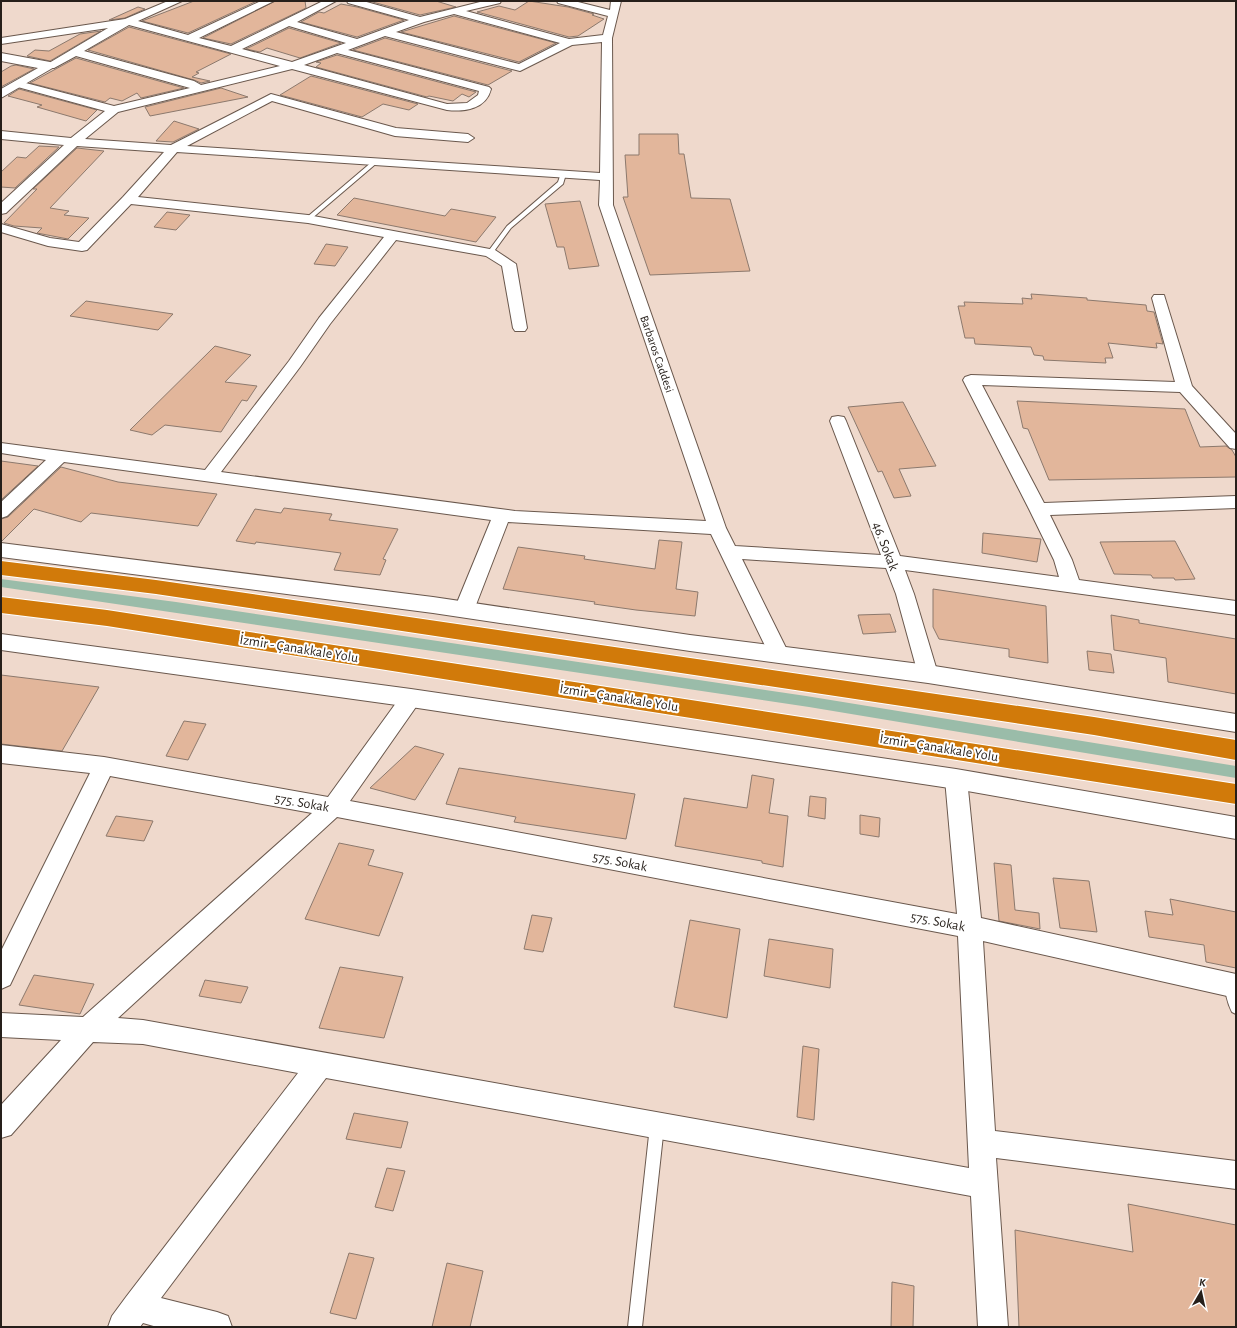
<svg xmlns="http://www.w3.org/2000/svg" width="1237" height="1328" font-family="'Alegreya Sans',sans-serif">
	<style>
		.green { fill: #9abca9 }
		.building { fill: #e2b69b; stroke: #8c796d }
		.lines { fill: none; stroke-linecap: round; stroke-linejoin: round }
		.lane-casing { stroke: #6a584d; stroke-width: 2 }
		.street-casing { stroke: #6a584d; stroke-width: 2 }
		.secondary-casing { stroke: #6a584d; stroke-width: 2 }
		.highway-casing { stroke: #fff; stroke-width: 2 }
		.lane { fill: #fff; fill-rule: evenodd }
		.street { fill: #fff; fill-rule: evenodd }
		.secondary { fill: #fff; fill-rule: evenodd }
		.highway { fill: #d17a0a; fill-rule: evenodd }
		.labels { text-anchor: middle; stroke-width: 4; stroke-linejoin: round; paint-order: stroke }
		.far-street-label { font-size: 12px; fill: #261f1a; stroke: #fff }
		.street-label { font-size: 14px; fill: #261f1a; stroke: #fff }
	</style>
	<rect width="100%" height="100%" fill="#efd9cc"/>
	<!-- green -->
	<path class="green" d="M1,579l175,23 630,94 430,70v12l-427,-71 -808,-120z"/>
	<!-- building -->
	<path class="building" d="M194,1h63l-69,32 -46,-12z
		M275,1h30l1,7 -75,36 -28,-6z
		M369,1h67l20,6 -36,8z
		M529,1l39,6 26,7 -2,1 12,4 -26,17 -9,1 -92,-25 22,-6 16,4z
		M341,4l16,3 47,13 -47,17 -56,-15 18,-10 5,1z
		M138,7l7,2 -20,9 -16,2z
		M454,16l102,27 -37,19 -118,-30z
		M129,27l102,27 -35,18 3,1 -7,4 18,4 -9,2 -7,-3 -106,-30z
		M289,28l52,15 -41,15 -33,-10 -7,4 -14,-3z
		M101,31l-51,30 -23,-5 8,-6 14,1 31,-17z
		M385,38l127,33 -24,14 -135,-35z
		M337,55l139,37 -7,5 -7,-3 -9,7 -24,-5 -2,1 -111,-30 5,-4 -5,-1z
		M76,58l108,30 -43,10 -4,-5 -15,8 -12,-3 -5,4 -75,-19z
		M16,65l18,4 -33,18v-15l10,-6z
		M311,76l107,28 -9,6 -26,-6 -21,13 -82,-22z
		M221,88l27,9 -98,19 -5,-9z
		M19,89l78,21 -11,11 -49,-14 5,-2 -34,-9z
		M174,121l25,8 -26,13 -17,-1z
		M639,134h39l1,20h5l7,44 39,1 20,72 -100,4 -27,-78h5l-3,-42h14z
		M39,146l20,1 -44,41 -14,-1v-15l16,-15 9,1z
		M77,148l27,3 -54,57 19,3 -5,4 25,3 -21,21 -31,-6 5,-5 -28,-2 -10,-3 33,-34h-4z
		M354,198l91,18 6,-7 45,8 -20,25 -139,-27z
		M580,201l19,65 -30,3 -5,-22h-7l-12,-43z
		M167,212l23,3 -14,15 -22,-3z
		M326,244l22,3 -13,19 -21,-2z
		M1031,294l56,4v2l59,5 1,6 7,1 9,32 -7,-1 1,5 -49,-5 5,15h-8l1,5 -62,-3 -1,-4 -9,-1 -3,-8 -56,-3 -1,-6h-9l-7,-32h7l-1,-4 59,2 -1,-6 10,1z
		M86,301l87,13 -15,16 -88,-14z
		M215,346l36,9 -26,27 32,4 -10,15 -5,-1 -21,32 -56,-7 -13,10 -22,-5z
		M1017,401l168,8 15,38 26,-1 6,4 4,7v20l-187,3 -21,-51 -5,-1z
		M903,402l33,64 -37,3 12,27 -17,2 -12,-27 -4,1 -30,-65z
		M1,461l37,5 -37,34z
		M61,467l57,15 99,12 -19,32 -107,-13 -10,9 -47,-13 -33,33v-23l7,-2z
		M284,508l48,6 -3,6 69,9 -15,30 3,1 -6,15 -46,-5 7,-17 -85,-11 -1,2 -19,-3 19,-32 26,4z
		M983,533l58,6 -4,23 -55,-9z
		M659,540l23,2 -6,47 22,3 -3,24 -59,-6 -42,-6 1,-2 -92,-13 15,-42 67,9 -1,3 71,10z
		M1175,541l20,38 -20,1 -1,-2h-21l-2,-3 -37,-1 -14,-32z
		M933,589l113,17 2,57 -39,-6v-8l-70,-10 -6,-12z
		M890,614l6,18 -33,2 -5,-19z
		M1111,615l28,5v3l97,16v55l-68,-12 -2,-24 -52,-8z
		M1087,651l24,3 3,19 -25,-3z
		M1,675l98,12 -37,64 -61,-7z
		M184,721l22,3 -18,36 -22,-4z
		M415,746l29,8 -29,46 -45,-12z
		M459,768l176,26 -9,45 -112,-17 2,-5 -70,-13z
		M752,775l22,4 -5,34 19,3 -5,51 -21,-4v-2l-87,-15 9,-48 63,10z
		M810,796l16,2 -1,21 -17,-3z
		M860,815l20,3 -1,19 -19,-3z
		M116,816l37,5 -9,20 -38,-5z
		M339,843l35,7 -6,15 35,8 -24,63 -74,-17z
		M994,863l17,2 4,45 24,3 1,16 -41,-8z
		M1053,878l36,3 8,51 -37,-4z
		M1170,899l66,13v56l-30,-6 -2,-17 -55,-8 -4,-26 28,4z
		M532,915l20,3 -9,34 -19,-3z
		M690,920l50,9 -13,89 -53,-11z
		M769,939l64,10 -3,39 -66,-12z
		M340,967l63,10 -19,61 -65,-10z
		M34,975l60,9 -14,30 -61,-9z
		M205,980l43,7 -7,16 -42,-7z
		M803,1046l16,3 -5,71 -17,-3z
		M354,1113l54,9 -7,26 -55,-9z
		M387,1168l18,3 -12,40 -18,-4z
		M1128,1204l108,21v102h-217l-4,-97 118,22z
		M349,1253l25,5 -18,61 -26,-6z
		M447,1263l36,8 -13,56h-38z
		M892,1282l22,4 -1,41h-22z"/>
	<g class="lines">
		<defs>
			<path id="lane" d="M373,161l5,1 -68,58h-4v-2z
				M561,173l5,1 -3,10 -52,44 -19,26h-4l-1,-1 20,-27 51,-44z
				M1231,979l5,3v32l-4,-2c-4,-8 -9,-23 -5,-31z
				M657,1119l5,2 2,5 -22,201h-14l22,-201 2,-5z"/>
			<path id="street" d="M168,1h14l-44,20 50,14 73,-34h13l-75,37 32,8 92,-45h13l-39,21 60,17 52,-19 -61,-17 -1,-2h16l57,16 64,-16h17l-1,2 -34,8 103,28 34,-4 5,-19 -50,-13 -1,-2h17l36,9 1,-9h10l-9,37 1,167 113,323 9,18 146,9 -51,-134 2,-4 6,-1 6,1 2,4 54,135 159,21 -5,-17 -25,-51 -66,-129 2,-3 6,-2 204,7 -23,-84 2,-3h10l28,91 44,48v15l-6,-1 -50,-56 -198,-7 62,118 192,-7v12l-186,7 22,45 7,20 157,21v14l-331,-45 9,24 24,80 -3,5 -7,3 -7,-3 -3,-5 -22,-80 -10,-26 -144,-9 47,95 -3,5 -7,3 -7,-3 -3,-5 -58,-120 -203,-12 -34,88 -3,5 -7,2 -7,-2 -3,-5 37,-90 -427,-58 -57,54 -6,2v-16l45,-42 -45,-7v-10l204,27 84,-109 30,-43 65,-81 -76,-14 -177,-19 -44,46 -5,1 -34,-5 -47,-14v-8l49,14 29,4 44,-45 41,-45 -87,-6 -71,67 -5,1v-11l63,-58 -63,-6v-8l70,7 34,-27 -91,-25 -2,-2 2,-2 4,-1 96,25 76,-18 -114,-32 -22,12h-8l-2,-2 64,-38 -107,16v-6l124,-19zM454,14l106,29 -41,21 -123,-32 28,-10zM129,25l151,41 -79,19 -7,-4 -110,-30zM289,26l57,17 -54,19 -50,-13zM385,36l135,35 52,-26 30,-3 -2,131 -413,-27 85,-45 123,35 73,6 6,-4 -6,-4 -72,-6 -125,-34 -100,51 -86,-6 33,-27 174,-43 155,41c18,2 39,-1 44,-21l-2,-2 -141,-37zM337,53l142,38 -1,4 -11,8 -20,1 -143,-39zM177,152l423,28 -1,25 107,316 -191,-10 -294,-39 79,-105 30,-43 66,-84 90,16 16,10 11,62 2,3h10l2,-3 -11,-64 -21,-14 -187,-35 -170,-18z
				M411,690l7,2 3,6 -3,6 -68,97 607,113 -12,-135 3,-6 8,-3 8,3 3,6 14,139 255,56v24l-253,-57 12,190 241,30v28l-240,-31 12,169h-30l-7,-131 -645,-118 -165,220 56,14 11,4 4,11h-75l-14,-4 -3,4h-32l4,-11 14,-19 172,-224 -155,-29 -50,-2 -82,93 -10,3v-33l60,-65 -60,-3v-24l82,4 229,-204 -202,-37 -100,209 -9,4v-38l89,-178 -89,-10v-18l103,12 224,40 76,-105zM337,817l621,119 11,232 -826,-148 -25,-2z"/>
			<path id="secondary" d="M1,53l49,9 6,4 -55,32v-9l37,-21 -37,-7z
				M1,543l432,54 257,38 238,30 308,49v18l-308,-49 -238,-32 -257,-38 -432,-56z
				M1,634l410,55 545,80 280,48v22l-280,-50 -545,-82 -410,-57z"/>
			<path id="highway" d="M1,561l155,19 938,137 142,23v20l-142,-25 -938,-141 -155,-19z
				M1,597l106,13 1129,174v20l-1129,-178 -106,-13z"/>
		</defs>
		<!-- lane casing -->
		<use href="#lane" class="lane-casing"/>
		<!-- street casing -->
		<use href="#street" class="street-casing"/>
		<!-- secondary casing -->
		<use href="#secondary" class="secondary-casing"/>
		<!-- highway casing -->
		<use href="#highway" class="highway-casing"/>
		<!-- lane -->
		<use href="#lane" class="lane"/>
		<!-- street -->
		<use href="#street" class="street"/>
		<!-- secondary -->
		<use href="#secondary" class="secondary"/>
		<!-- highway -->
		<use href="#highway" class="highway"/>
	</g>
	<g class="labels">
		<!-- far-street labels -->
		<g class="far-street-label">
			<text transform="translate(657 354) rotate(71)" y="4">Barbaros Caddesi</text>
		</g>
		<!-- street labels -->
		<g class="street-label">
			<text transform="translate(886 546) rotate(69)" y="5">46. Sokak</text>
			<text transform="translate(299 648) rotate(9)" y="5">İzmir - Çanakkale Yolu</text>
			<text transform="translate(619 697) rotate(9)" y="5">İzmir - Çanakkale Yolu</text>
			<text transform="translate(939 747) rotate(9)" y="5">İzmir - Çanakkale Yolu</text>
			<text transform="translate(302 802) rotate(10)" y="5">575. Sokak</text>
			<text transform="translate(620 861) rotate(11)" y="5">575. Sokak</text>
			<text transform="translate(938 921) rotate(11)" y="5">575. Sokak</text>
		</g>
	</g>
	<!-- border -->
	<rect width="1237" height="1328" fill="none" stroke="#261f1a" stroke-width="4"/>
	<!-- north arrow -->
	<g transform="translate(1201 1292) rotate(9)" stroke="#ffffff" stroke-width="3" paint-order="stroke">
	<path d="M0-3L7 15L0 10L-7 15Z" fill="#261f1a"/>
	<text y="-6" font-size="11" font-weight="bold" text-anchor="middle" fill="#261f1a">K</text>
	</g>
</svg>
